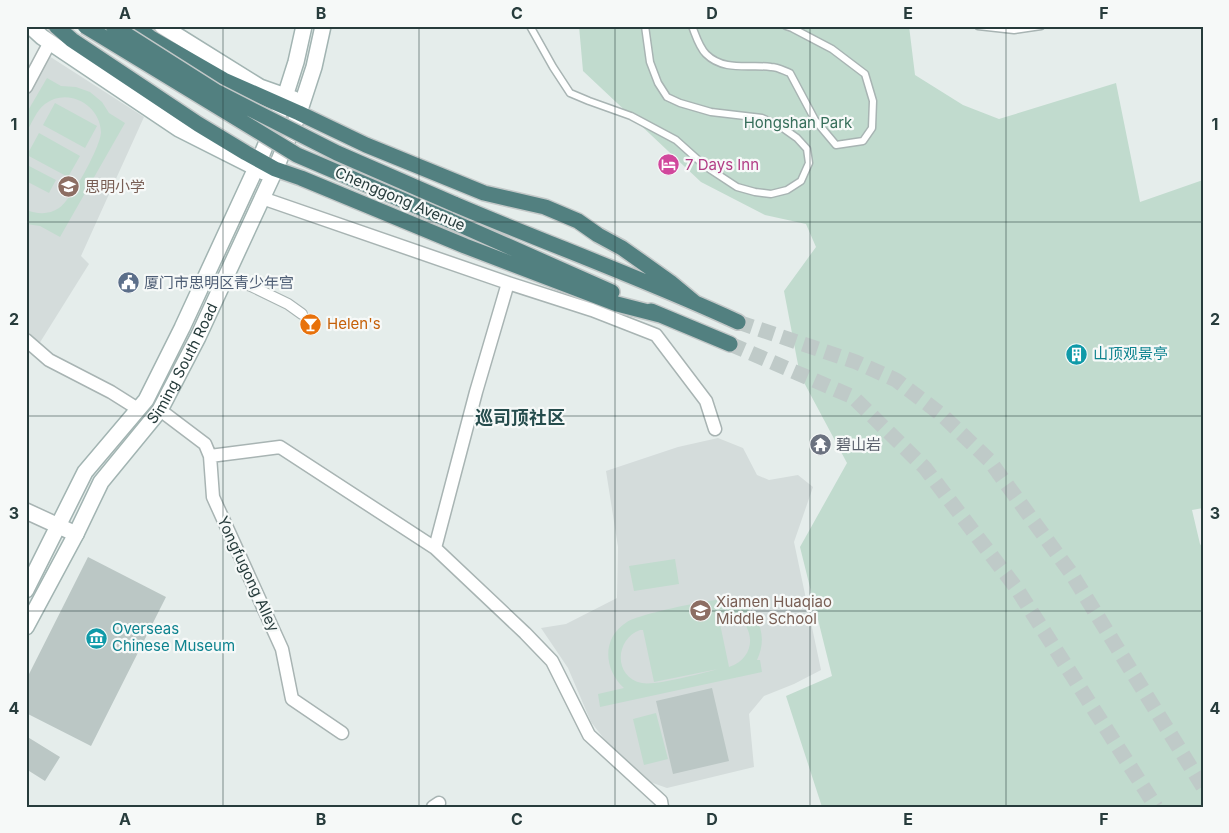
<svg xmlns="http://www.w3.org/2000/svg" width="1229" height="833" font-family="Inter,'Noto Sans SC',sans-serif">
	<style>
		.built { fill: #d4dcdb }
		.green { fill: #c1dbce; fill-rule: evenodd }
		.building { fill: #bbc7c5 }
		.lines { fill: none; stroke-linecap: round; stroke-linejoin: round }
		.trunk-tunnel { stroke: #bfcac8; stroke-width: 15; stroke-dasharray: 15 8; stroke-linecap: butt }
		.service-casing { stroke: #a8b4b3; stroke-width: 9 }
		.pedestrian-casing { stroke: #a8b4b3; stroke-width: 12 }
		.minor-casing { stroke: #a8b4b3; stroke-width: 15 }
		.tertiary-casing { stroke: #a8b4b3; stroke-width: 18 }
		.secondary-casing { stroke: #a2b4b2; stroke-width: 18 }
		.trunk-casing { stroke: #c3c8c8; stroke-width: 18 }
		.service { stroke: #fff; stroke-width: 6 }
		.pedestrian { stroke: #fff; stroke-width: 10 }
		.minor { stroke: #fff; stroke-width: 12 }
		.tertiary { stroke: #fff; stroke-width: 15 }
		.secondary { stroke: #fff; stroke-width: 15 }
		.trunk { stroke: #528080; stroke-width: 15 }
		.trunk-bridge-casing { stroke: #c3c8c8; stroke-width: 18; stroke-linecap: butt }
		.trunk-bridge { stroke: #528080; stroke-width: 15 }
		.grid { fill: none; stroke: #273c3c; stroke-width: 1; stroke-opacity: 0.55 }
		.labels { text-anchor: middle; stroke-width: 4.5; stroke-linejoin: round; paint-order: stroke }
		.park-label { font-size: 15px; fill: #366e5a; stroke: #f6f9f8 }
		.hotel-label { font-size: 15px; fill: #b23c85; stroke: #f6f9f8; text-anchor: start }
		.education-label { font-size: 15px; fill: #785e54; stroke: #f6f9f8; text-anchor: start }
		.street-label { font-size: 15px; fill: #273c3c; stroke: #f6f9f8 }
		.service-label { font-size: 15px; fill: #4e5e75; stroke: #f6f9f8; text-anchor: start }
		.food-label { font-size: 15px; fill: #c56008; stroke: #f6f9f8; text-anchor: start }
		.culture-label { font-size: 15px; fill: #0d838f; stroke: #f6f9f8; text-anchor: start }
		.worship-label { font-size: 15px; fill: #5b616d; stroke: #f6f9f8; text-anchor: start }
		.quarter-label { font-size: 18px; font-weight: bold; fill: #254c4c; stroke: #f6f9f8 }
		.neatline { fill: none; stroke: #273c3c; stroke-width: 2 }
		.grid-label { font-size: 16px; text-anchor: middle; font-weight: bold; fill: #273c3c }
	</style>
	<rect width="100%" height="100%" fill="#e5edeb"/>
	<!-- built -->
	<path class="built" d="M49,56l95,61 -63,139 8,8 -50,80 -13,-8v-239z
		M718,438l25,10 14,27 12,5 29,-5 15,12 -19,55 27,128 -27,14 -30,12 -15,18 5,53 -87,21 -34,-12 -42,-54 -23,-54 -27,-40 25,-4 51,-26 1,-51 -12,-76 72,-24z"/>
	<!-- green -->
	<path class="green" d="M579,26h330l6,49 48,30 36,14 117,-36 24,119 63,-22v328l-11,2 8,34 3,4v259h-381l-36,-111 46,-20 -32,-129 47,-84 -47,-88 -16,-84 32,-44 -10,-23 -41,-9 -64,-33 -118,-111z
		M47,78l14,8 15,1 14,5 12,10 7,11 16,10 -65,114 -20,-11 -14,-2v-14c11,4 23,5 33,-2 12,-7 42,-62 42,-76 -1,-27 -33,-45 -56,-28 -9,7 -13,19 -19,29v-19z
		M55,103l42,23 -12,22 -42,-23z
		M39,133l41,23 -12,21 -41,-22z
		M29,166l27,14 -7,13 -23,-12v-9z
		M675,559l4,25 -45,7 -5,-25z
		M726,599c30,5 44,34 31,61h3l2,12 -162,35 -2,-13 26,-6c-20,-18 -23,-50 3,-66 12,-8 84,-23 99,-23zM722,613c33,2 39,44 7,54l-11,-53zM640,630h3l11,52 64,-13c-15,4 -63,17 -76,14 -29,-6 -27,-44 -2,-53z
		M656,713l12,46 -24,6 -11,-46z"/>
	<!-- building -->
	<path class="building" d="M88,557l78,40 -75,149 -65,-33v-33z
		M712,688l17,73 -56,13 -17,-73z
		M26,736l34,21 -15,24 -19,-12z"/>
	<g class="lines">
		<!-- trunk-tunnel -->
		<path class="trunk-tunnel" d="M738,322l118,40 40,18 46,35 47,45 82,113 132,214
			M730,344l123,53 72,71 92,121 139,218"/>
		<defs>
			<path id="service" d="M530,26l23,41 17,26 19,8 42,15 45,24 29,26 32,21 18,5 16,2 16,-4 14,-9 8,-18 -2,-14 -10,-11 -17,-12 -18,-8 -51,-6 -31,-9 -13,-6 -9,-14 -8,-21 -5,-36
				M692,26c4,10 7,21 14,28 18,18 44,10 65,13 7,0 13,4 19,6l25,47 21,25 27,-4 9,-13 1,-27 -8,-27 -33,-25 -40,-21 -6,-2
				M978,26l36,4 27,-4"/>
			<path id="pedestrian" d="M225,278l26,8 37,18 14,10"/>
			<path id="minor" d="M26,87l24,-45
				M262,198l246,85 84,27 64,25 50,66 9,28
				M26,340l23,20 62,32 27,17
				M160,410l45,34 5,12 3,41 69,152 10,50 50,34
				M210,456l70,-9 155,101 90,85 27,28 37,74 72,66 1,6
				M435,548l41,-156 32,-109
				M433,807l6,-4"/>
			<path id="tertiary" d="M26,511l50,23"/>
			<g id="secondary">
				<path d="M30,26l12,11 137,92 85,43"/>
				<path d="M162,26l98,61 34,12"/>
				<path d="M26,590l59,-118 61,-72 36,-72 74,-160 26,-62 14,-44 8,-36"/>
				<path id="s1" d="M26,627l50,-93 25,-52 59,-72 38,-73 74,-160 27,-64 15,-46 9,-41"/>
			</g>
			<path id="trunk" d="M56,26l16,14 126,84 48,29 29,16 26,9 164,68 152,58 43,11
				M136,26l15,12 73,42 75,33 67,32 118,48 61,14 33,14 20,14 24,13 48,34 24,20
				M454,204c94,40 191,75 284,118
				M449,220l163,72
				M651,311l79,33"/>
		</defs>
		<!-- service casing -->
		<use href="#service" class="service-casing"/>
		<!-- pedestrian casing -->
		<use href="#pedestrian" class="pedestrian-casing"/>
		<!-- minor casing -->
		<use href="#minor" class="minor-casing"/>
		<!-- tertiary casing -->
		<use href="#tertiary" class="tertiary-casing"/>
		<!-- secondary casing -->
		<use href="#secondary" class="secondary-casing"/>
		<!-- trunk casing -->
		<use href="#trunk" class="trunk-casing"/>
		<!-- service -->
		<use href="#service" class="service"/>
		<!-- pedestrian -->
		<use href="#pedestrian" class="pedestrian"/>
		<!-- minor -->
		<use href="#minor" class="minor"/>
		<!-- tertiary -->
		<use href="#tertiary" class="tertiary"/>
		<!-- secondary -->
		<use href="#secondary" class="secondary"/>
		<!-- trunk -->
		<use href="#trunk" class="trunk"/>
		<defs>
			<path id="trunk-bridge" d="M85,26l212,129 152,65
				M113,26l104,66 120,61 117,51"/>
		</defs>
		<!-- trunk-bridge casing -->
		<use href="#trunk-bridge" class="trunk-bridge-casing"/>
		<!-- trunk-bridge -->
		<use href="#trunk-bridge" class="trunk-bridge"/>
	</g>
	<!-- grid -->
	<path class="grid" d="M223,26v781M419,26v781M615,26v781M810,26v781M1006,26v781M26,222h1177M26,416h1177M26,611h1177"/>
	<!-- icons -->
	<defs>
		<symbol id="hotel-disc" viewBox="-11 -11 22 22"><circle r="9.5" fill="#d1479c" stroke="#f6f9f8"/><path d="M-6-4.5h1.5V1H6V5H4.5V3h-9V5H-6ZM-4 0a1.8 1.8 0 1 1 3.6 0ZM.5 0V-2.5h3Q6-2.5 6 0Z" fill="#fff"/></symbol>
		<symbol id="school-disc" viewBox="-11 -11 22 22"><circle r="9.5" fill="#8d6e63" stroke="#f6f9f8"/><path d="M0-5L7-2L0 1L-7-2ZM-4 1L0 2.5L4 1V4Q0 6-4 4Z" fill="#fff"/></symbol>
		<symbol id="civic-disc" viewBox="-11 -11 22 22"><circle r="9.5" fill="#5c6f8a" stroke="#f6f9f8"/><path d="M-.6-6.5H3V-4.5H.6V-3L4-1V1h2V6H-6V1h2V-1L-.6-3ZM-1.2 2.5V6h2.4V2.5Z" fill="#fff"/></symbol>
		<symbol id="bar-disc" viewBox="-11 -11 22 22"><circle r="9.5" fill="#e8710a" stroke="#f6f9f8"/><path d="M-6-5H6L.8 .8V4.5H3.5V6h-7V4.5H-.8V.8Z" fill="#fff"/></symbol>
		<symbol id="building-disc" viewBox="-11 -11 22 22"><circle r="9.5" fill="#0f9aa8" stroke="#f6f9f8"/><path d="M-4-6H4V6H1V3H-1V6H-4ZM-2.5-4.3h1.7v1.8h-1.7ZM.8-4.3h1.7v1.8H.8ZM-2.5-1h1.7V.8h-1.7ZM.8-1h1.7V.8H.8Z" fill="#fff"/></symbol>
		<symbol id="temple-disc" viewBox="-11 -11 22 22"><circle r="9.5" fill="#6b7280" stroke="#f6f9f8"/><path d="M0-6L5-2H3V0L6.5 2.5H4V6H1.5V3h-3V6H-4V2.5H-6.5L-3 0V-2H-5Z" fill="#fff"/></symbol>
		<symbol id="museum-disc" viewBox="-11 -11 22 22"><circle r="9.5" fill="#0f9aa8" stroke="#f6f9f8"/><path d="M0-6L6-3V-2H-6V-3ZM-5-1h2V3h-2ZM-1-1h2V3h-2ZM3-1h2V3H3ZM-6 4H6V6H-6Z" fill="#fff"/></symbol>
	</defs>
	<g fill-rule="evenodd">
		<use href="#hotel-disc" x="656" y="152" width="25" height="25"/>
		<use href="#school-disc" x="56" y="174" width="25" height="25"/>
		<use href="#civic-disc" x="116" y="270" width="25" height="25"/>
		<use href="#bar-disc" x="298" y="312" width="25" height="25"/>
		<use href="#building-disc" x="1064" y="342" width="25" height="25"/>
		<use href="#temple-disc" x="808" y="432" width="25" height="25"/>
		<use href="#school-disc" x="688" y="598" width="25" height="25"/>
		<use href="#museum-disc" x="84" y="626" width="25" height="25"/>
	</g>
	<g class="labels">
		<!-- park labels -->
		<g class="park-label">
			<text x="798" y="128">Hongshan Park</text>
		</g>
		<!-- hotel labels -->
		<g class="hotel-label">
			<text x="685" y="170">7 Days Inn</text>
		</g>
		<!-- education labels -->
		<g class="education-label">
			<text x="85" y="192">思明小学</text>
			<text x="716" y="607">Xiamen Huaqiao<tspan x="716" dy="17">Middle School</tspan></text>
		</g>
		<!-- street labels -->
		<g class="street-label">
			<text transform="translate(400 199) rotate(23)" y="5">Chenggong Avenue</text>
			<text dy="5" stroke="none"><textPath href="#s1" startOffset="308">Siming South Road</textPath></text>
			<text transform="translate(248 574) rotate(65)" y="5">Yongfugong Alley</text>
		</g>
		<!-- service labels -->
		<g class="service-label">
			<text x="144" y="288">厦门市思明区青少年宫</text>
		</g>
		<!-- food labels -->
		<g class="food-label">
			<text x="327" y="329">Helen's</text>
		</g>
		<!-- culture labels -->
		<g class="culture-label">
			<text x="1093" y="359">山顶观景亭</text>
			<text x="112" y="634">Overseas<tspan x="112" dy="17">Chinese Museum</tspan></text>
		</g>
		<!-- worship labels -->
		<g class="worship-label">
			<text x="836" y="450">碧山岩</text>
		</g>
		<!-- quarter labels -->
		<g class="quarter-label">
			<text x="520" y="424">巡司顶社区</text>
		</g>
	</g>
	<!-- border -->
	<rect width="1229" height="833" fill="none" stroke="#f6f9f8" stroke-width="55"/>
	<rect x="28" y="28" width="1174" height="778" class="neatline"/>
	<g class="grid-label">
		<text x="125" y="19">A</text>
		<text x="321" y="19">B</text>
		<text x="517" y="19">C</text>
		<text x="712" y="19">D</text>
		<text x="908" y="19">E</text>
		<text x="1104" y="19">F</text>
		<text x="14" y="130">1</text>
		<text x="1215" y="130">1</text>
		<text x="14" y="325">2</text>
		<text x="1215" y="325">2</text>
		<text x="14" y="519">3</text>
		<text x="1215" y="519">3</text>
		<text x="14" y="714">4</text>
		<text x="1215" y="714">4</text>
		<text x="125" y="825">A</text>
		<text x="321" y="825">B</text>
		<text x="517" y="825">C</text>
		<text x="712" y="825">D</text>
		<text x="908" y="825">E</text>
		<text x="1104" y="825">F</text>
	</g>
</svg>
